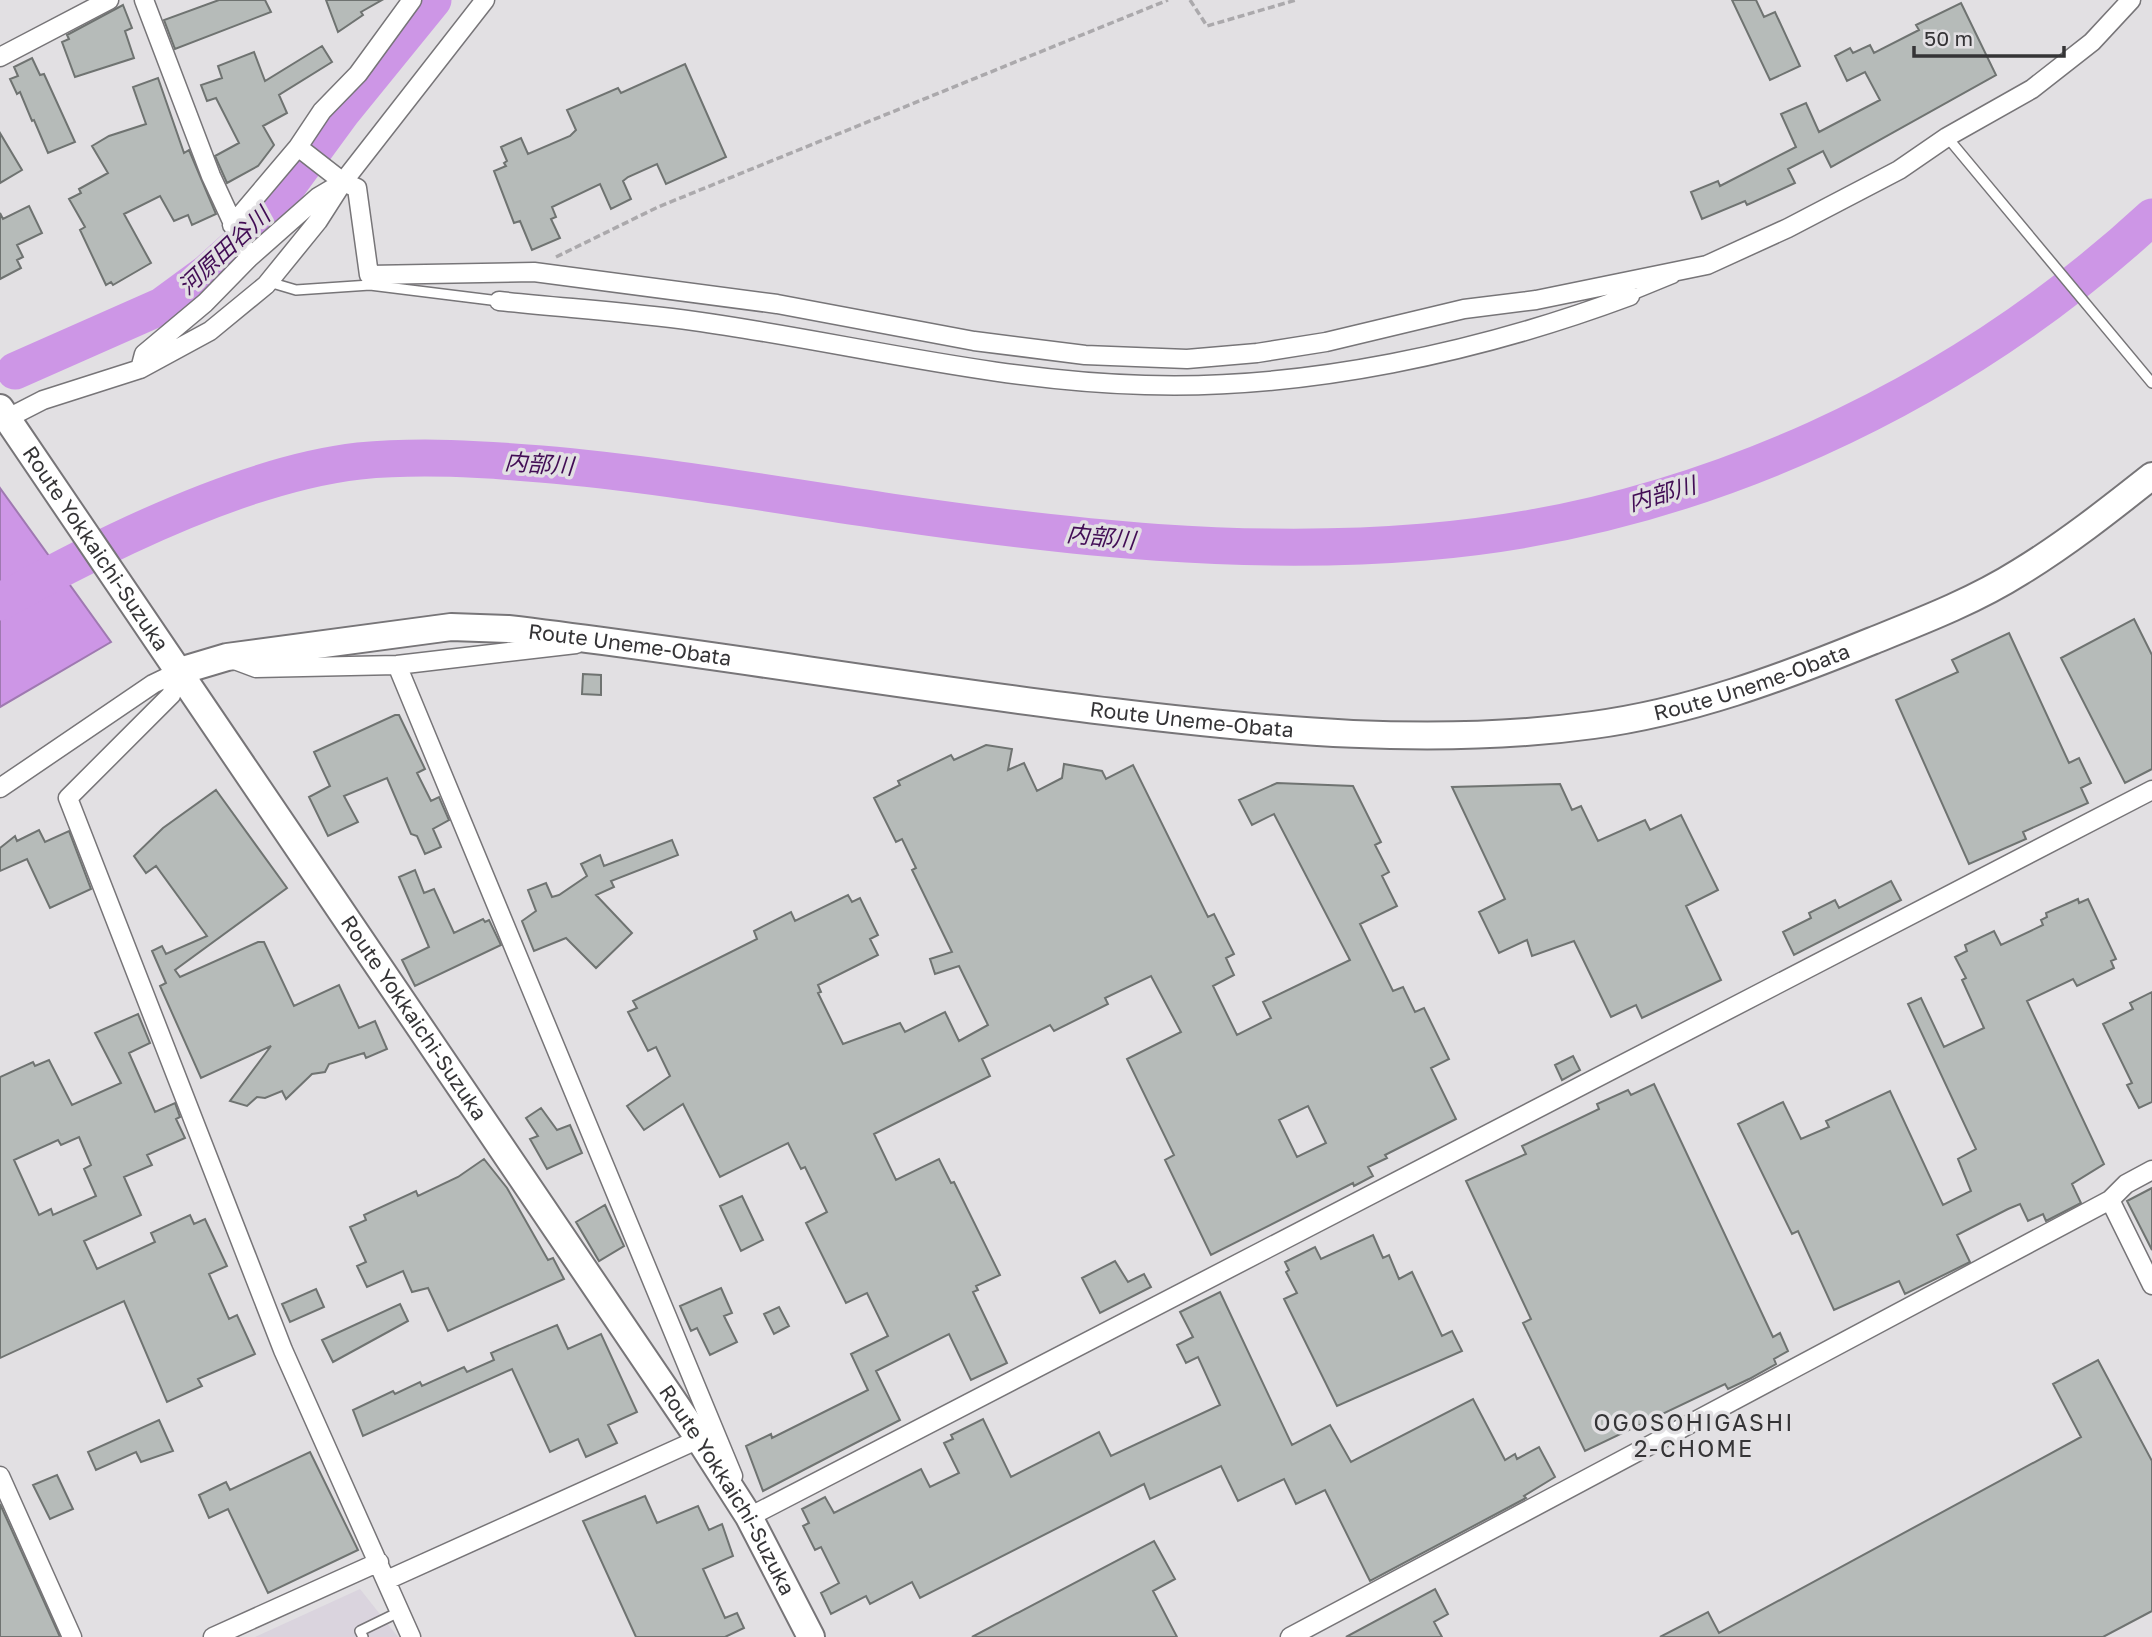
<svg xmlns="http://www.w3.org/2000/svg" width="2152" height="1637" font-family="'Golos Text','Noto Sans JP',sans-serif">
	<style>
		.built { fill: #dad4de }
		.water { fill: #cd96e6; stroke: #9f79b1; stroke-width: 2 }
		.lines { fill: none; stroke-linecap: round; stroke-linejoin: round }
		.river { stroke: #cd96e6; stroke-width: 37 }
		.building { fill: #b6bbb9; stroke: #6f7371; stroke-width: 2; fill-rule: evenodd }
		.service-casing { stroke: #777578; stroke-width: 12 }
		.minor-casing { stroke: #777578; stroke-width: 21 }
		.secondary-casing { stroke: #777578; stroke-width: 30 }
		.path { stroke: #aba9ac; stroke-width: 3.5; stroke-dasharray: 7 3.5; stroke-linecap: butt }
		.service { stroke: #fff; stroke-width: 9 }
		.minor { stroke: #fff; stroke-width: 18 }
		.secondary { stroke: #fff; stroke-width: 26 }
		.labels { text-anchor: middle; stroke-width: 7; stroke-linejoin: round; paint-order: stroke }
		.street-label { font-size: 21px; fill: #353436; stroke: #e2e0e3 }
		.water-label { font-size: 23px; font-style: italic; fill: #420d55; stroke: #e2e0e3 }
		.neighbourhood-label { font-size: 23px; letter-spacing: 2px; fill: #353436; stroke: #e2e0e3 }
	</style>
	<rect width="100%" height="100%" fill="#e2e0e3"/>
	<!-- built -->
	<path class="built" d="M360,1589l38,48h-143z"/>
	<!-- water -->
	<path class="water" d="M0,488l111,154 -111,65z"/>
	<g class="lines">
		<!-- river -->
		<path class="river" d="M15,371l147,-65 45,-33 50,-45 85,-116 91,-112
			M0,602c100,-56 245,-128 359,-141 61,-6 122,-2 182,3 118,10 234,31 350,48 177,26 355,45 534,30 268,-22 530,-143 727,-325"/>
	</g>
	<!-- building -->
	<path class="building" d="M219,0h46l6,12 -96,37 -11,-29z
		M326,0h56l-21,12 2,3 -25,17z
		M1732,0h24l8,17 11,-5 25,54 -30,14z
		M1961,3l35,72 -165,92 -8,-16 -35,18 7,14 -48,22 -2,-4 -43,18 -11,-27 27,-11 2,5 76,-39 -15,-33 25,-11 13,29 61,-32 -15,-28 -18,9 -12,-25 15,-8 3,5 17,-8 4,8 45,-23 -3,-5z
		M123,5l9,23 -7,3 9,27 -59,19 -13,-35 7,-3 -2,-4z
		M322,46l10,16 -53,33 8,18 -24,13 11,19 -16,21 -31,17 -12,-27 24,-13 -23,-45 -9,3 -6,-16 21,-7 -4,-12 36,-14 11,29z
		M32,58l8,17 4,-1 31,68 -27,11 -14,-33 -2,1 -12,-29 -3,2 -7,-15 8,-3 -4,-9z
		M685,64l41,93 -60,27 -9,-20 -29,13 -5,4 8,18 -20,10 -11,-25 -48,23 4,10 -5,2 9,19 -28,12 -12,-29 -6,2 -20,-52 12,-5 -2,-3 3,-2 -6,-14 20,-9 7,16 42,-18 6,-6 -9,-20 51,-22 3,5z
		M158,78l26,75 5,-3 27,64 -24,11 -4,-10 -14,6 -14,-25 -36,18 27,49 -38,22 -2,-3 -5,3 -26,-55 5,-3 -16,-28 12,-6 -2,-4 29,-16 -16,-27 17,-10 37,-12 -13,-37z
		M0,133l22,37 -22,13z
		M29,206l13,27 -25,12 6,12 -6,3 4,8 -21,11v-66l3,6z
		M2134,619l18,36v114l-27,14 -64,-125z
		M2009,633l60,130 10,-5 12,25 -10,5 7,15 -65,29 3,7 -57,25 -73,-164 62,-28 -6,-12z
		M583,674l18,1v20l-19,-1z
		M395,715h4l26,54 -8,4 14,28 8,-4 10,23 -16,9 8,18 -16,7 -8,-18 -6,-2 -24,-56 -43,18 14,26 -30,14 -19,-39 21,-11 -16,-34z
		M986,745l26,4 -4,21 16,-7 13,28 25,-13 2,-14 38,7 4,8 27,-14 75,152 6,-3 20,40 -8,4 8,17 -21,11 24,49 34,-17 -8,-16 87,-42 -76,-146 -22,11 -13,-25 38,-17 76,3 28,56 -6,3 14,27 -7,4 15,30 -37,18 33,67 10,-4 12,25 9,-4 25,51 -18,9 25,51 -71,36 2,3 -19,9 5,9 -19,10 -1,-3 -142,72 -46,-95 9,-5 -47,-96 54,-27 -30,-56 -46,22 3,6 -54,27 -4,-6 -68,34 8,17 -116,58 22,46 43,-21 12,24 3,-1 46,93 -24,11 2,4 -5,2 34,71 -36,17 -22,-46 -73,37 24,49 -137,71 -17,-45 25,-12 1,4 96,-48 -17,-36 37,-18 -21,-43 -21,10 -40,-80 21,-11 -22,-45 -4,2 -13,-26 -68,34 -37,-73 -39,26 -17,-24 43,-30 -14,-29 -8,4 -20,-39 9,-4 -4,-7 124,-62 -3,-8 37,-19 4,9 53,-26 4,7 8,-4 18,37 -8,4 8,16 -60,30 3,7 -3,1 25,51 57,-21 5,9 40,-20 14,29 29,-16 -29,-59 -24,8 -5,-15 22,-7 -40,-82 4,-2 -14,-29 -6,3 -22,-44 26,-13 -2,-4 53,-26 3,5zM1308,1106l18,37 -29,14 -18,-37z
		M1560,784l12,26 9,-4 17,35 47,-21 5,10 31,-15 37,75 -32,16 35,74 -79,38 -6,-13 -25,12 -37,-76 -42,15 -5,-16 -28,13 -20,-41 26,-13 -53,-112z
		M216,790l71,98 -112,82 5,7 78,-35h6l30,64 45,-21 20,43 16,-7 12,28 -21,9 -2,-5 -35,11 -4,8 -13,2 -26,25 -4,-8 -17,7 -8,-1 -10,9 -17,-5 41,-55 -70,32 -41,-92 6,-3 -14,-32 10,-5 4,8 41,-18 -51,-70 -10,7 -12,-17 29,-28z
		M39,830l6,12 24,-11 22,58 -41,19 -23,-49 -27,12v-23l15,-12 2,5z
		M672,840l6,15 -67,26 3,6 -18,8 36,38 -36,35 -30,-30 -32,13 -12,-30 14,-10 -8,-21 18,-7 6,14 7,-2 28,-19 -6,-12 19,-9 4,11z
		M415,870l9,23 10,-4 20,44 29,-14 2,3 4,-2 12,25 -86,41 -13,-26 27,-13 -30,-70z
		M1891,881l10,19 -107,55 -11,-23 28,-14 -2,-5 26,-13 4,8z
		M2078,899l1,4 9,-4 28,60 -5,2 3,7 -37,18 -4,-7 -46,22 77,163 -32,20 9,19 -35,18 -3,-7 -15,7 -8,-17 -12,5 -51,26 13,27 -65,32 -6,-13 -65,29 -36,-79 -6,3 -54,-110 45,-22 18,37 28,-12 -3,-6 64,-30 53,114 28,-14 -13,-32 18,-10 -68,-145 13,-6 23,49 40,-19 -22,-48 4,-2 -11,-21 12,-6 -2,-6 29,-14 7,14 42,-20 -2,-5 6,-3 -1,-4z
		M2152,992v110l-13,6 -12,-23 5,-2 -29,-59 30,-15 -3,-6z
		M138,1014l12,29 -21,10 26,59 20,-9 5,14 -4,2 9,19 -38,17 5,10 -28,12 17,38 -57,26 13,28 58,-27 -4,-9 39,-18 4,9 11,-5 22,47 -18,8 20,45 8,-4 18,39 -57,25 4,7 -35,16 -43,-101 -124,57v-281l33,-15 2,4 14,-6 23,45 49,-22 -26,-50zM79,1137l12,28 -7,4 12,27 -43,19 -2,-6 -12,6 -25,-55 44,-20 3,5z
		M1573,1056l7,14 -18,10 -7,-15z
		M1654,1084l119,253 7,-4 8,18 -14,8 2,5 -27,15 -21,10 -3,-5 -140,67 -62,-128 8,-4 -65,-138 60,-27 -4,-8 77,-37 -2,-5 31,-14 3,5z
		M541,1108l16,22 13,-5 12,28 -35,16 -17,-30 8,-3 -12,-18z
		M484,1159l23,29 41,72 5,-2 11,21 -116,52 -20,-43 -16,4 -9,-21 -36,16 -10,-21 9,-4 -16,-35 16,-7 -2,-5 52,-24 2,5 40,-19z
		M2152,1188v62l-25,-49z
		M742,1196l21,44 -22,11 -21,-45z
		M605,1205l19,41 -25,15 -23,-39z
		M1373,1235l10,23 6,-3 10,24 13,-7 30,64 10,-5 10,20 -125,55 -53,-107 13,-6 -11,-21 3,-2 -4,-8 30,-15 6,12z
		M1115,1261l13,21 16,-8 7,13 -51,26 -18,-35z
		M721,1288l11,25 -8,3 13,26 -27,13 -13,-27 -6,3 -11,-25z
		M316,1289l8,18 -34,15 -8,-18z
		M1220,1292l72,153 38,-20 21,37 122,-63 32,61 10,-6 2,5 22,-12 16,30 -31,19 2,2 -156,83 -45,-91 -29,14 -12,-25 -46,22 -17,-35 -71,33 -6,-15 -224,114 -8,-16 -42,22 -4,-8 -35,18 -10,-21 18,-10 -18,-36 -6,3 -12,-24 6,-3 -7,-14 23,-12 9,16 87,-44 9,18 29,-14 -15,-30 9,-4 -2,-4 32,-16 28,58 88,-45 12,24 109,-51 -22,-48 -12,6 -9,-18 16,-8 -13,-25z
		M400,1304l8,17 -75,41 -11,-22z
		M779,1307l10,19 -15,8 -10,-20z
		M557,1325l11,24 33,-15 36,78 -29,13 9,18 -31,14 -8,-18 -28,13 -38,-83 -149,67 -10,-26 40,-19 2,3 25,-12 2,4 42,-19 3,5 27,-12 -3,-7z
		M2098,1360l54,101v150l-49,26h-443l48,-25 11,21 362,-196 -28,-53z
		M159,1420l14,31 -32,11 -5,-10 -40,18 -8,-18z
		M310,1452l48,98 -90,43 -40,-84 -19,9 -10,-23 27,-13 4,8z
		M57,1475l16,34 -23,10 -17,-34z
		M645,1496l12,27 41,-17 11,24 13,-6 11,32 -30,13 22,49 12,-5 7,15 -19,9h-89l-53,-116z
		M0,1504l60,133h-60z
		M1154,1541l21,38 -22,12 24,46h-205z
		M1435,1589l13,25 -14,8 8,15h-96z"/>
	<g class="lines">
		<defs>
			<path id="service" d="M1947,137l205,246
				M269,282l27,8 74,-5 129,16
				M1630,296l44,-18
				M363,1637l-3,-6 39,-19"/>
			<path id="minor" d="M144,0l67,176 38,82
				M412,0l-54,74 -36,37 -24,36 45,35 14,6 12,87 165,-3 243,32 197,37 111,14 102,4 70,-6 69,-11 138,-33 72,-9 171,-35 81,-37 111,-58 48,-33 85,-48 60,-47 39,-42
				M0,57l109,-57
				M232,225l66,-78
				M499,301c65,7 131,11 195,20 151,21 298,60 451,64 161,5 335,-33 485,-89
				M140,369l4,-15 61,-51 44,-45 69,-61 22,-13
				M0,422l43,-22 97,-31 70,-38 56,-46 52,-64 25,-39 142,-182
				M232,659l24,9 141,-3 179,-21
				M397,665l336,811
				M180,671l-9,24 -103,103 215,552 128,287
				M0,788l153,-104 27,-13
				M2110,1200l42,85
				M0,1476l72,161
				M746,1508l3,9 1403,-727
				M387,1580l312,-141
				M213,1637l166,-75
				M1290,1637l820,-437 16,-16 26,-14"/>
			<g id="secondary">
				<path id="s1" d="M0,408l699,1031 50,78 62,120"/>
				<path id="s2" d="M180,671l47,-14 224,-30 57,2c202,24 403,59 605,83 157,19 322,35 480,13 97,-13 188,-47 279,-84 50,-20 102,-40 148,-69 46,-28 89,-62 132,-96"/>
			</g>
		</defs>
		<!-- service casing -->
		<use href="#service" class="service-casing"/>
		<!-- minor casing -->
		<use href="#minor" class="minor-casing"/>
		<!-- secondary casing -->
		<use href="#secondary" class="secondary-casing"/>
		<!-- path -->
		<path class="path" d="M1190,0l17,26 89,-26
			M556,257l102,-50 510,-207"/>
		<!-- service -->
		<use href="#service" class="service"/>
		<!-- minor -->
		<use href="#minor" class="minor"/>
		<!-- secondary -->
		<use href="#secondary" class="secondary"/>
	</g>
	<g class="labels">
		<!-- street labels -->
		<g class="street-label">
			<text dy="7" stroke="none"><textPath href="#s1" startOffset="170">Route Yokkaichi-Suzuka</textPath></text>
			<text dy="7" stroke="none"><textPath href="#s2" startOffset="455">Route Uneme-Obata</textPath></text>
			<text dy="7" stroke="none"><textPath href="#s2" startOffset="1589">Route Uneme-Obata</textPath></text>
			<text dy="7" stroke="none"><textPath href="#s2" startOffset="1022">Route Uneme-Obata</textPath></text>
			<text dy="7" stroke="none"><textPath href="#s1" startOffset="737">Route Yokkaichi-Suzuka</textPath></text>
			<text dy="7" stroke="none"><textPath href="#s1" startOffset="1304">Route Yokkaichi-Suzuka</textPath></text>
		</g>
		<!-- water labels -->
		<g class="water-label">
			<text transform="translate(224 251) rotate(-43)" y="8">河原田谷川</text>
			<text transform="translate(539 464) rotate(4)" y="8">内部川</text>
			<text transform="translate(1662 494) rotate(-16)" y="8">内部川</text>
			<text transform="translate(1101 537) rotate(6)" y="8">内部川</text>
		</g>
		<!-- neighbourhood labels -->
		<g class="neighbourhood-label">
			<text x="1694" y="1431">OGOSOHIGASHI<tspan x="1694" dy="26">2-CHOME</tspan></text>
		</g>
	</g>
	<!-- scale -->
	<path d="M1914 46v10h150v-10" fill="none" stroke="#353436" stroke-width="3.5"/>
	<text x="1924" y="46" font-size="21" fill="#353436" stroke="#e2e0e3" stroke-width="5" paint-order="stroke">50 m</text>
</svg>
